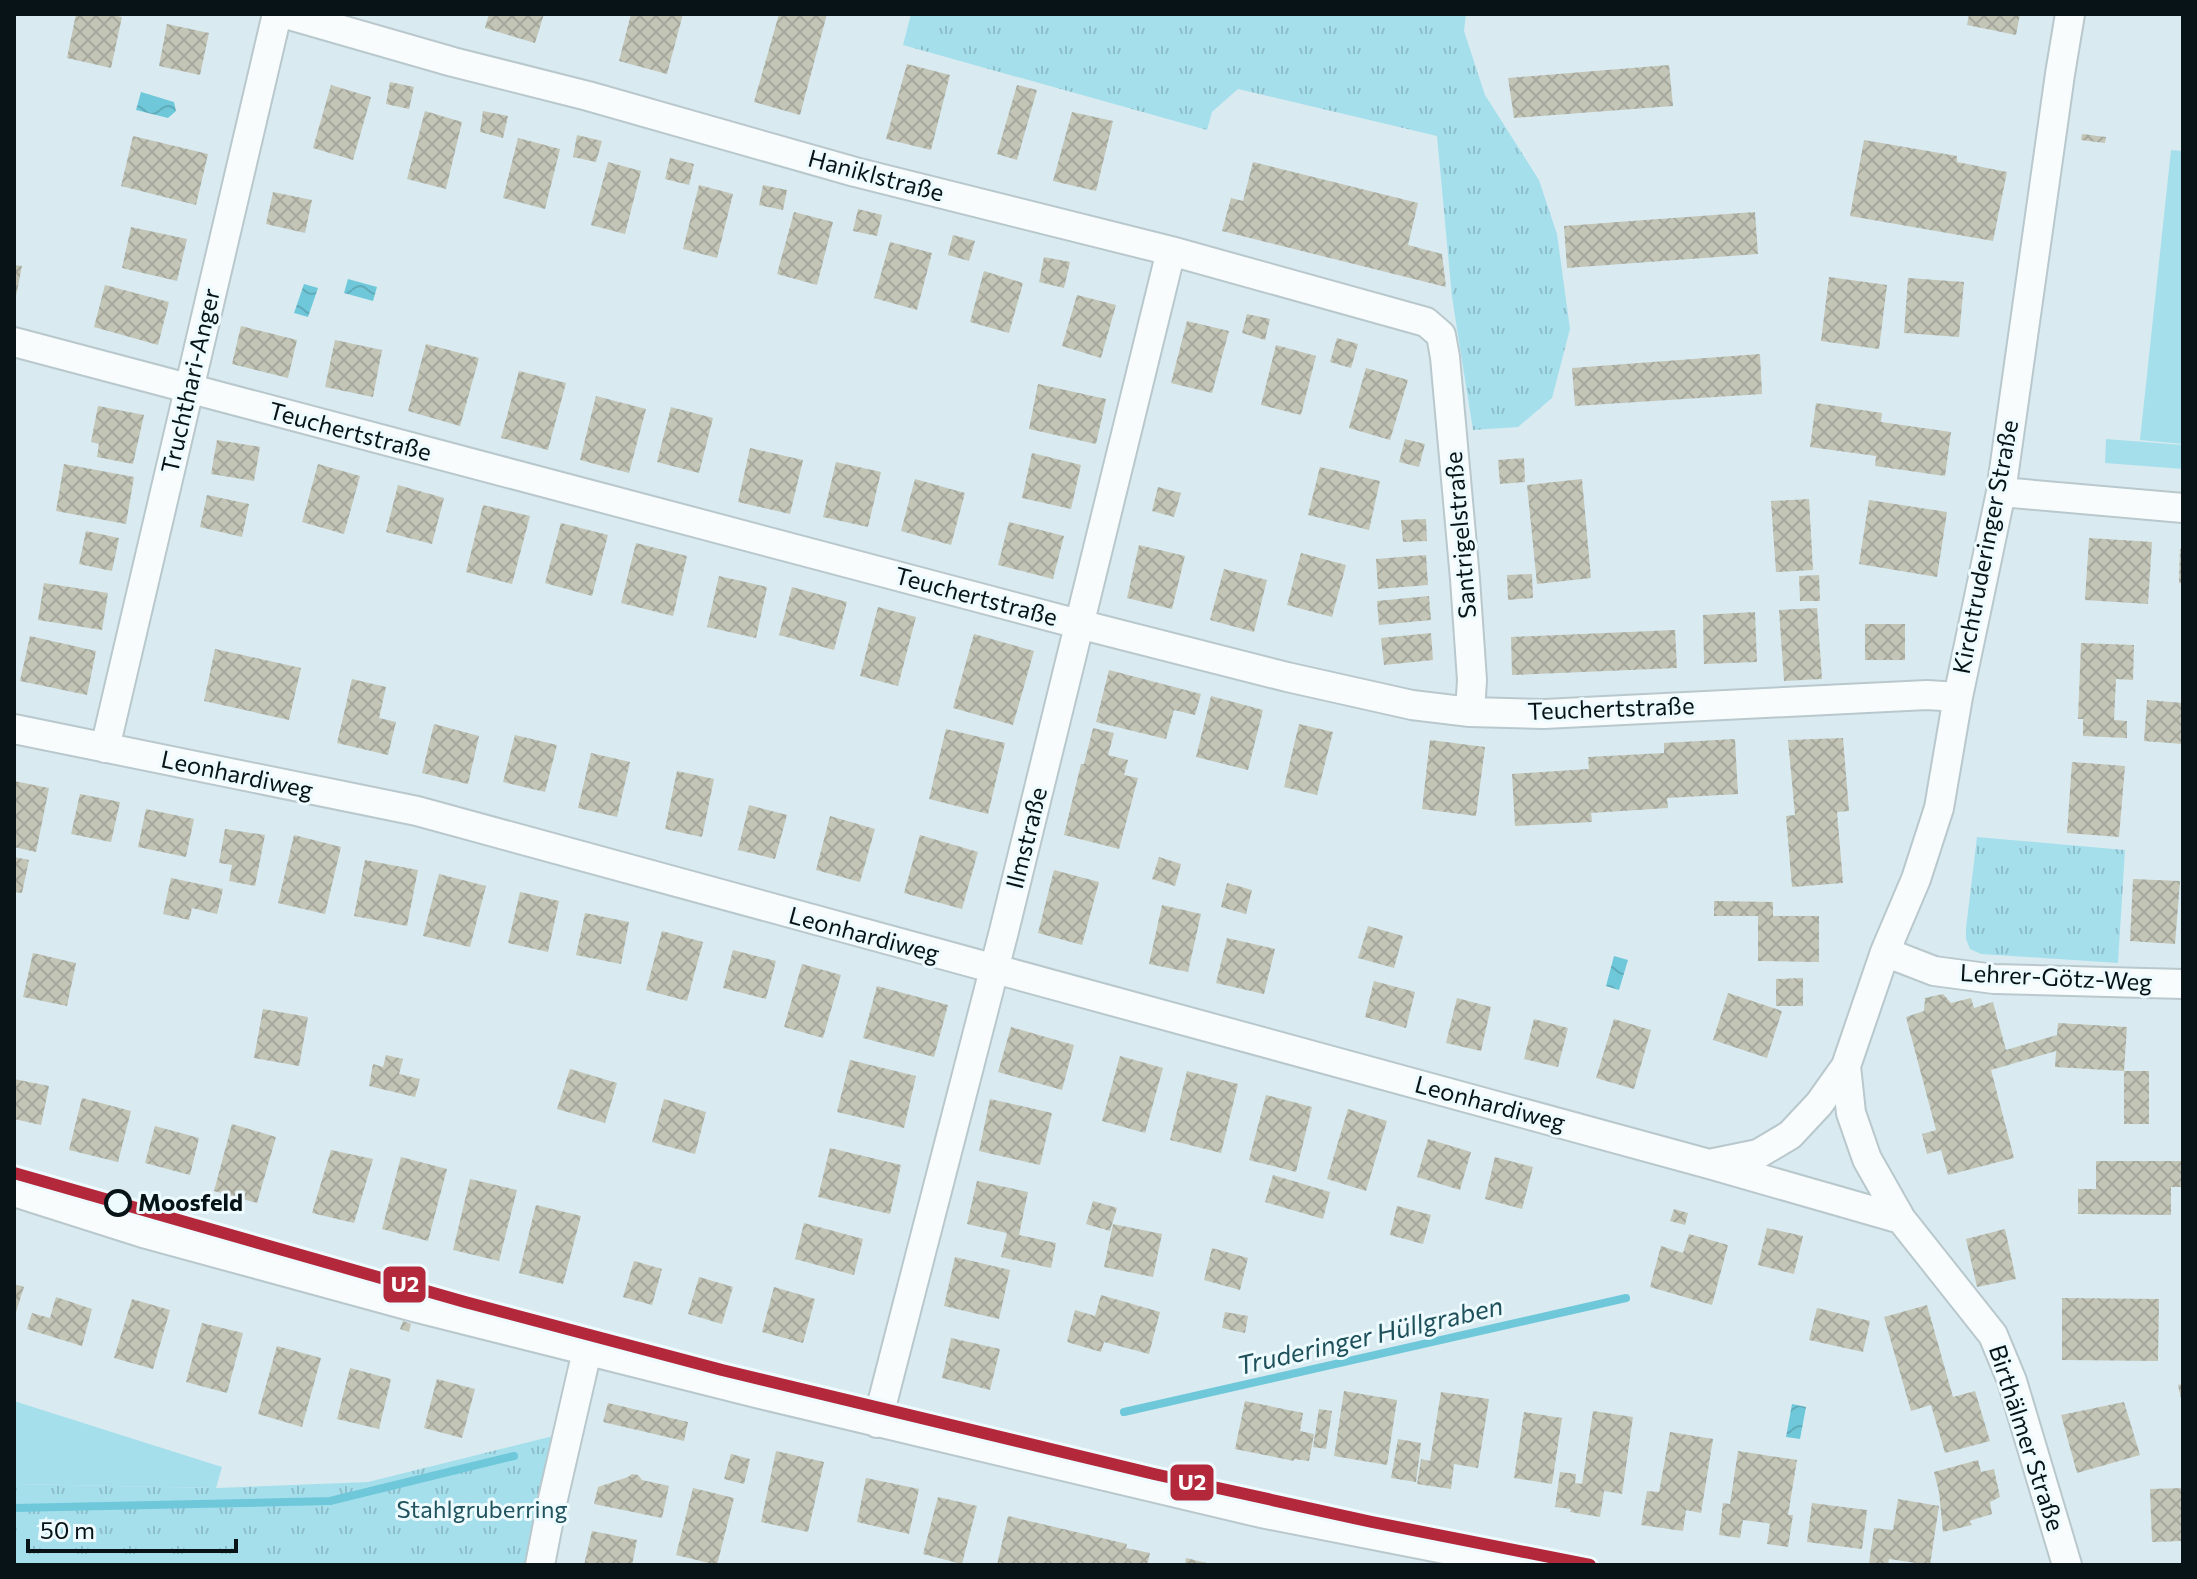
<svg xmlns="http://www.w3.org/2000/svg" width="2197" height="1579" font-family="Commissioner,sans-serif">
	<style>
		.green { fill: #a6dfec }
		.park { fill: url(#park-tufts) }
		.water { fill: url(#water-waves) }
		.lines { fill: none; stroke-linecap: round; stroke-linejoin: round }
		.stream { stroke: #6fc8da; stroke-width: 8 }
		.building { fill: url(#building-cross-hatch) }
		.street-casing { stroke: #b9c8cc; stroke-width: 32 }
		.street { stroke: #f9fcfd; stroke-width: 28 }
		.metro-1-casing { stroke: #edfafe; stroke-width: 18 }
		.metro-1 { stroke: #b4283c; stroke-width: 12 }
		.stop-dot { fill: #edfafe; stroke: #071316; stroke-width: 4 }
		.labels { text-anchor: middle; stroke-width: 6; stroke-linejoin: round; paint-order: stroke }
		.street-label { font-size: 24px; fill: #071316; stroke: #edfafe }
		.stop-label { font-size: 24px; font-weight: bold; fill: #071316; stroke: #edfafe; text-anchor: start }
		.park-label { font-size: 24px; fill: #21535e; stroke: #edfafe }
		.water-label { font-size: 26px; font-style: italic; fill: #1d505a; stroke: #edfafe }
		.line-badge { stroke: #edfafe; stroke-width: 3 }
		.badge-label { font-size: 22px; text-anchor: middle; font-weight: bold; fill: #fff }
	</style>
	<defs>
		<pattern id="park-tufts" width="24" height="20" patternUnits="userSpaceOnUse" patternTransform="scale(2)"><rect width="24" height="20" fill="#a6dfec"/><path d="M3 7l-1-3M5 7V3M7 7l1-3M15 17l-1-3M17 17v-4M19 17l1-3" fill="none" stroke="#8dbeca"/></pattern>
		<pattern id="water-waves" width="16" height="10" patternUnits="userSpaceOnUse" patternTransform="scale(2)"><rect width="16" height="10" fill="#6fc8da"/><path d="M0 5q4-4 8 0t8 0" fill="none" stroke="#5fabba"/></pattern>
		<pattern id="building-cross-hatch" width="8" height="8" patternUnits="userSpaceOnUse" patternTransform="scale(2)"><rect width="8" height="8" fill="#c3c5b7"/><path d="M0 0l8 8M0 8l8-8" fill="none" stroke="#a6a89d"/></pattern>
	</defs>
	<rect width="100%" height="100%" fill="#d9ebf0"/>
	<!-- green -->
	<path class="green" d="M2171,150l12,1v293l-43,-4z
		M2106,439l77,6v24l-78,-6z
		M14,1401l208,66 -6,21 -202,-4z"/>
	<!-- park -->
	<path class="park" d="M911,14h555l-2,17 21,64 54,85 18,54 13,95 -18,69 -34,29 -45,3 -21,-133 -15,-161 -199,-47 -26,23 -5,18 -304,-85z
		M1977,837l148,13 -7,113 -137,-9 -11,-5 -4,-10v-11z
		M553,1436l-26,129h-513v-81l202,4 152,-6z"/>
	<!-- water -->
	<path class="water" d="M141,92l33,10 2,9 -8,7 -32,-8z
		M348,279l29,8 -4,14 -29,-8z
		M304,284l14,4 -10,29 -14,-4z
		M1614,956l14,4 -9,30 -13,-4z
		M1792,1404l14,3 -6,32 -14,-2z"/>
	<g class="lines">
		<!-- stream -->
		<path class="stream" d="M1124,1412l502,-114
			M14,1508l316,-7 184,-45"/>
	</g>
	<!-- building -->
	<path class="building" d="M76,14h32l14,3 -11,51 -44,-10z
		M489,14h55l-9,29 -50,-15z
		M631,14h52l-16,60 -48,-13z
		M779,14h48l-27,101 -46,-13z
		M1969,14h51l-4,21 -49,-10z
		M167,24l42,9 -9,42 -41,-9z
		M907,64l43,11 -19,75 -45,-11z
		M1669,65l4,41 -159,12 -6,-40z
		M390,82l24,5 -5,22 -23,-5z
		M331,85l40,12 -18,63 -40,-12z
		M1017,85l20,5 -20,70 -20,-6z
		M425,111l37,11 -16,67 -39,-10z
		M483,111l25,5 -5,22 -23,-6z
		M1072,112l41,9 -17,70 -43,-10z
		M2082,134l24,3 -1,6 -24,-3z
		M577,135l25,6 -6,21 -23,-5z
		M133,136l75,18 -12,51 -75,-19z
		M518,138l42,11 -15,60 -42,-11z
		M1864,140l93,16v6l50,10 -14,69 -143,-25z
		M670,158l24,6 -5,21 -24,-6z
		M608,162l33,9 -16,63 -34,-9z
		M1253,162l165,41 -10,42 34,9 4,33 -224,-56 9,-33 12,3z
		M699,185l34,9 -16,64 -34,-9z
		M763,185l24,5 -4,20 -24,-5z
		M273,192l39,8 -7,33 -39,-9z
		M858,209l24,6 -5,21 -24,-5z
		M794,212l39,10 -16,63 -40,-11z
		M1755,212l3,42 -191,14 -3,-42z
		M131,227l56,12 -10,42 -55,-13z
		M953,235l22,6 -6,20 -21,-6z
		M890,242l42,11 -15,57 -43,-12z
		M1044,257l26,5 -6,26 -25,-6z
		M14,265l8,1 -7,35h-1z
		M984,271l39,12 -14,50 -39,-11z
		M1829,277l58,8 -8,64 -58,-8z
		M1908,278l56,4 -5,55 -55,-4z
		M105,285l64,17 -11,43 -64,-18z
		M1077,295l39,10 -15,53 -39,-12z
		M1247,314l23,5 -5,21 -23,-7z
		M1187,321l42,10 -17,62 -41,-10z
		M241,326l56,14 -9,38 -56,-14z
		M1337,338l21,6 -7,24 -21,-6z
		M335,340l47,10 -9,47 -48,-10z
		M426,344l53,14 -19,68 -52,-15z
		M1276,345l40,11 -15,59 -40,-10z
		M1760,354l2,40 -187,12 -3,-38z
		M1366,368l42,12 -18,60 -41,-12z
		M519,371l47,12 -18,67 -47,-12z
		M1038,384l68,15 -10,45 -67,-15z
		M596,396l50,13 -17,64 -49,-13z
		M1816,403l66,10 -1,9 70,10 -6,44 -70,-10 1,-10 -66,-9z
		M98,406l46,9 -11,49 -36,-7 2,-13 -8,-2z
		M671,407l42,11 -14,55 -42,-11z
		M1405,439l20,5 -6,23 -20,-5z
		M217,440l43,7 -6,34 -43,-7z
		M750,448l53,12 -13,54 -52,-12z
		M1032,453l49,12 -10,44 -49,-11z
		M1524,458l1,24 -25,2 -2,-24z
		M836,462l45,10 -13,55 -45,-10z
		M64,464l70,13 -8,47 -70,-13z
		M318,464l42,12 -16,58 -42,-12z
		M1320,467l60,14 -11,49 -61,-15z
		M915,479l50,14 -14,52 -50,-14z
		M1582,479l9,99 -54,6 -10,-99z
		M398,485l46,13 -12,46 -46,-12z
		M1158,487l23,6 -7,24 -22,-6z
		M207,495l42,9 -7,33 -42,-10z
		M1809,499l4,71 -37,2 -5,-71z
		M1869,500l78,12 -10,65 -78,-13z
		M483,505l47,11 -18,68 -46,-12z
		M1426,519l1,22 -24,1 -2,-22z
		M1009,522l55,14 -11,43 -55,-14z
		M561,523l47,12 -16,61 -47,-13z
		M86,531l33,7 -7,33 -33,-7z
		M2089,538l63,4 -4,62 -63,-4z
		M636,543l51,13 -14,60 -52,-13z
		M1139,545l46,11 -13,53 -45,-11z
		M2180,549h3v34h-4z
		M1301,553l45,12 -14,52 -45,-12z
		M1426,555l2,30 -50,4 -2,-30z
		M1224,569l43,11 -13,52 -44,-12z
		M1532,574l1,24 -25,2 -1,-25z
		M1819,575l1,26h-20l-1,-25z
		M719,576l48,11 -11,51 -49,-11z
		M44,583l64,10 -6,37 -64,-10z
		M792,587l55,15 -13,48 -55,-15z
		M1429,596l2,24 -52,5 -2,-24z
		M878,607l38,10 -18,69 -38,-10z
		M1817,608l5,71 -38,2 -5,-71z
		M1755,612l2,50 -53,2 -1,-49z
		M1865,624h40v36h-40z
		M1675,630l2,38 -165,7 -1,-38z
		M1431,633l2,27 -49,5 -3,-27z
		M974,634l60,17 -21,74 -60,-17z
		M30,636l66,15 -9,44 -67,-14z
		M2081,643l53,2 -1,35 -17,-1 -2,41 13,1v17l-44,-2v-17h-5z
		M215,649l86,19 -12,52 -85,-19z
		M1109,670l92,24 -6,21 -21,-5 -8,29 -70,-17z
		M352,679l34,8 -7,31 17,4 -8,33 -51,-12z
		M1211,696l52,14 -15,60 -52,-13z
		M2147,700l36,3v41l-39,-3z
		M434,724l45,12 -11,48 -46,-11z
		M1299,724l34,8 -16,63 -33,-8z
		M1093,728l21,5 -6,22 20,5 -4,15 14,3 -19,71 -55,-14 17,-71h3z
		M946,729l59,14 -17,71 -59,-15z
		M515,735l42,10 -12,47 -42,-10z
		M1843,738l6,73 -12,1 6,71 -51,4 -6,-71 9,-1 -7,-75z
		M1735,739l3,55 -71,4 1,10 -77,5 1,9 -77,4 -3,-52 77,-5 -1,-12 76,-4v-10z
		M1430,740l55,7 -9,69 -54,-7z
		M591,753l39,9 -13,55 -39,-9z
		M2072,762l53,4 -6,71 -52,-4z
		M677,771l37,8 -12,58 -37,-8z
		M14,781l35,7 -13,64 -22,-5z
		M80,794l40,8 -9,40 -40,-8z
		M749,805l38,10 -12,44 -37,-9z
		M146,809l48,10 -8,38 -48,-10z
		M830,816l45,13 -15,53 -44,-12z
		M225,829l40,6 -10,51 -26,-5 3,-16 -13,-2z
		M294,835l47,12 -16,67 -47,-11z
		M920,835l58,17 -16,57 -58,-16z
		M14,857l15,3 -7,33 -8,-1z
		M1159,857l22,7 -6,22 -23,-7z
		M365,860l53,10 -11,56 -53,-10z
		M1054,870l45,12 -17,63 -44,-12z
		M439,874l47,12 -16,61 -47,-11z
		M171,878l52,11 -6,25 -25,-6 -3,12 -26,-6z
		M2133,879l47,2 -5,63 -45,-3z
		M1227,883l25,7 -6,24 -25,-7z
		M520,892l39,9 -11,51 -40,-9z
		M1714,901l59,1v14h46v46l-61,-1v-45h-44z
		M1162,905l39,9 -13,58 -39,-8z
		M585,913l44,9 -8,42 -45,-9z
		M1368,926l35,10 -9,32 -36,-10z
		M662,931l41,11 -16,59 -41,-11z
		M1227,938l48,11 -11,45 -48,-11z
		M733,950l43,11 -10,38 -43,-11z
		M33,953l43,10 -9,43 -44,-9z
		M802,964l39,11 -18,63 -39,-11z
		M1803,978v28h-27v-27z
		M1374,981l41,11 -9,36 -41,-11z
		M877,986l71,19 -14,52 -71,-19z
		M1728,993l54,18 -15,47 -54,-18z
		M1943,994l8,9 20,-5 3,10 19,-6 13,48 51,-15 1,-12 69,4 -3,44 -69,-4 1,-16 -65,19 23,88 -66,17 -7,-25 -14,4 -5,-20 14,-4 -30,-113 18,-6 1,-13z
		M1457,998l34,9 -10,44 -35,-8z
		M263,1009l45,8 -9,49 -45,-8z
		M1534,1019l34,9 -10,39 -34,-8z
		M1614,1019l37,11 -17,59 -38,-11z
		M1011,1027l63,18 -12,45 -64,-18z
		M386,1055l17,4 -4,15 21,5 -5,18 -46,-11 4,-22 10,3z
		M1120,1056l43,12 -18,65 -43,-12z
		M850,1060l66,16 -12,52 -67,-16z
		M570,1069l47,14 -12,40 -48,-14z
		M1187,1071l51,13 -17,69 -51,-13z
		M2124,1071h25v53h-25z
		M14,1079l35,7 -8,39 -27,-6z
		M1266,1095l46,12 -16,65 -47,-12z
		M82,1098l49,13 -13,51 -49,-12z
		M664,1099l42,13 -11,42 -43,-12z
		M990,1099l62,14 -12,52 -61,-14z
		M1348,1109l39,12 -21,70 -39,-12z
		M232,1124l44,13 -19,66 -43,-12z
		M155,1126l44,12 -9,37 -45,-12z
		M1428,1139l43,13 -11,38 -43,-13z
		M830,1148l71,17 -11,49 -72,-17z
		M331,1150l42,9 -19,64 -42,-10z
		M401,1157l46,12 -19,72 -46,-12z
		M1495,1157l38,10 -11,42 -37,-10z
		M2096,1161h87v26h-12v28l-93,-1v-25h18z
		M1273,1175l57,17 -7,27 -58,-17z
		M470,1179l47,11 -18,71 -46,-11z
		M977,1181l51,11 -9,43 37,8 -5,25 -50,-11 6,-24 -40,-9z
		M1093,1201l24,7 -7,23 -24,-7z
		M536,1205l45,11 -18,68 -44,-11z
		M1397,1206l34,9 -8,29 -33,-9z
		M1674,1209l14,4 -3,12 -15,-4z
		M804,1223l59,16 -9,36 -59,-16z
		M1113,1224l49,10 -9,43 -49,-10z
		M1767,1228l36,8 -9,38 -36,-9z
		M2005,1229l11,50 -39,8 -11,-48z
		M1689,1234l39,11 -16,60 -62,-18 11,-41 22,7z
		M1212,1248l36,10 -8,32 -36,-10z
		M955,1257l55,13 -11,49 -55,-13z
		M634,1261l28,8 -10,36 -29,-8z
		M699,1277l34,10 -11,37 -34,-10z
		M14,1284l10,3 -9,28h-1z
		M774,1287l41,12 -12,44 -41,-11z
		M1101,1295l59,17 -11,42 -45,-12 -3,10 -34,-10 8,-32 20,6z
		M56,1297l36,12 -10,37 -55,-17 5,-16 18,5z
		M2062,1298l97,1 -1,62 -96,-1z
		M132,1299l38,11 -17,59 -39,-11z
		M1927,1305l26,92 22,-6 15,50 -45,12 -14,-48 -20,6 -27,-94z
		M1817,1308l53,13 -7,31 -54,-12z
		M1225,1312l23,4 -3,17 -23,-5z
		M403,1321l8,3 -2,8 -9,-3z
		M202,1323l41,10 -16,60 -41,-11z
		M951,1338l49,11 -10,41 -48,-12z
		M277,1346l44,12 -19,69 -44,-13z
		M350,1368l41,11 -12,50 -42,-10z
		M437,1379l38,10 -13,49 -38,-10z
		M2183,1384v19h-1l-4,-18z
		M1344,1391l53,9 -10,65 -53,-9z
		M1441,1392l48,7 -11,69 -24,-4 -3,25 -34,-5 4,-25 9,2z
		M1245,1401l58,12 -3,18 14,3 -5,27 -15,-2v2l-59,-12z
		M2124,1402l16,53 -63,18 -16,-58z
		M608,1403l80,19 -4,19 -81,-19z
		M1319,1409l13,2 -6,38 -13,-2z
		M1593,1411l40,6 -11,77 -18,-3 -4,26 -30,-5 1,-3 -16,-2 5,-35 16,2 -1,9 7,1z
		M1524,1412l38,6 -10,66 -38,-6z
		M1670,1432l43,7 -12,74 -15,-3 -3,21 -42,-6 6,-34 12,1z
		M1398,1439l23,4 -5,39 -25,-4z
		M776,1451l48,11 -16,70 -47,-10z
		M1738,1451l59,9 -9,55h5l-5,32 -21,-3 3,-20 -3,-1 -24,-3 -3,18 -21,-3 4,-32 7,1z
		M731,1454l19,5 -6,25 -20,-5z
		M1978,1460l3,12 13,-3 6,28 -10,5 2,12 -23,7 3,4 -29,7 -4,-40 -5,-20z
		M632,1474l6,1 4,5 27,6 -7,32 -68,-14 4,-17 30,-10z
		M866,1478l53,11 -10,45 -52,-12z
		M693,1488l41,10 -17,67 -41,-10z
		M2183,1488v53l-31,1 -2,-53z
		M938,1497l39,9 -15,58 -39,-10z
		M1898,1499l41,7 -9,59 -41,-6 -1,6 -19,-2 5,-35 19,2z
		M1812,1503l55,7 -5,39 -55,-7z
		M1008,1516l119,28 -1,4 24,5 -3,12h-150z
		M592,1531l45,9 -5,25h-48z
		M1186,1558l25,6v1h-26z"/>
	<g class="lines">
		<defs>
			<path id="street" d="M286,14l167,48 135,34 267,76 316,79 255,71 15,13 4,22 20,222 7,101 -2,32
				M14,342l1053,279 220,56 125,28 58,7 74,2 383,-19 31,2
				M2001,492l182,16
				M14,729l403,82 1292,353 192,55
				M105,748l172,-734
				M1885,952l49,19 60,8 189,5
				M1846,1066l5,47 16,46 34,60 92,116 19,46 55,184
				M1714,1163l44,-9 32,-19 29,-31 27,-38 39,-114 31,-73 23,-71 19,-111 43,-205 59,-418 10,-60
				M14,1192l129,41 271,74 346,87 501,119 265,52
				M877,1423l127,-492 167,-680
				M540,1565l12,-62 35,-152"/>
		</defs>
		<!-- street casing -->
		<use href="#street" class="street-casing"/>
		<!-- street -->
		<use href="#street" class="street"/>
		<defs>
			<path id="metro-1" d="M14,1173l451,129 257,68 432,104 218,48 218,43"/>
		</defs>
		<!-- metro-1 casing -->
		<use href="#metro-1" class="metro-1-casing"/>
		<!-- metro-1 -->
		<use href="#metro-1" class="metro-1"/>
	</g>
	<!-- markers -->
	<circle class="stop-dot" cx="118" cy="1203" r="12"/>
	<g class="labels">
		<!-- street labels -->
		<g class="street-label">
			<text transform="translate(876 176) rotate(15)" y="8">Haniklstraße</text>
			<text transform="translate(191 381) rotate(-77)" y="8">Truchthari-Anger</text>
			<text transform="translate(350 432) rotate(15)" y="8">Teuchertstraße</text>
			<text transform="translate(1461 535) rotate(-95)" y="8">Santrigelstraße</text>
			<text transform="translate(1986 547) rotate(-79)" y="8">Kirchtruderinger Straße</text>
			<text transform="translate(976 597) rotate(15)" y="8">Teuchertstraße</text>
			<text transform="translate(1611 709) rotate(-2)" y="8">Teuchertstraße</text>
			<text transform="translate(237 775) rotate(12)" y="8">Leonhardiweg</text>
			<text transform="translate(1027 838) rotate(-76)" y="8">Ilmstraße</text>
			<text transform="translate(864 935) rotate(15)" y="8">Leonhardiweg</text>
			<text transform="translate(2056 978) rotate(3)" y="8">Lehrer-Götz-Weg</text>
			<text transform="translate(1490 1104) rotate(15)" y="8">Leonhardiweg</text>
			<text transform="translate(2026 1438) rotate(72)" y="8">Birthälmer Straße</text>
		</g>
		<!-- stop labels -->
		<g class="stop-label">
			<text x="138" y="1211">Moosfeld</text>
		</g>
		<!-- park labels -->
		<g class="park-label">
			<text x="482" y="1518">Stahlgruberring</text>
		</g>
		<!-- water labels -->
		<g class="water-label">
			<text transform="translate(1370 1336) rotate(-13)" y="9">Truderinger Hüllgraben</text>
		</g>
	</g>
	<g class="line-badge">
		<rect x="382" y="1265" width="45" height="39" rx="8" fill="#b4283c"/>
		<rect x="1169" y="1463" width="46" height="39" rx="8" fill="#b4283c"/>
	</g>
	<g class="badge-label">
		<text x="405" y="1292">U2</text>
		<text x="1192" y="1490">U2</text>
	</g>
	<!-- border -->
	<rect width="2197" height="1579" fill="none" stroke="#071316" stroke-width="32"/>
	<!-- scale -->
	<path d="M28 1539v12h208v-12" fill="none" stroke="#071316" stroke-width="4"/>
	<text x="40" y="1539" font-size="24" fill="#071316" stroke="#edfafe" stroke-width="6" paint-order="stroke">50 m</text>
</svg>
